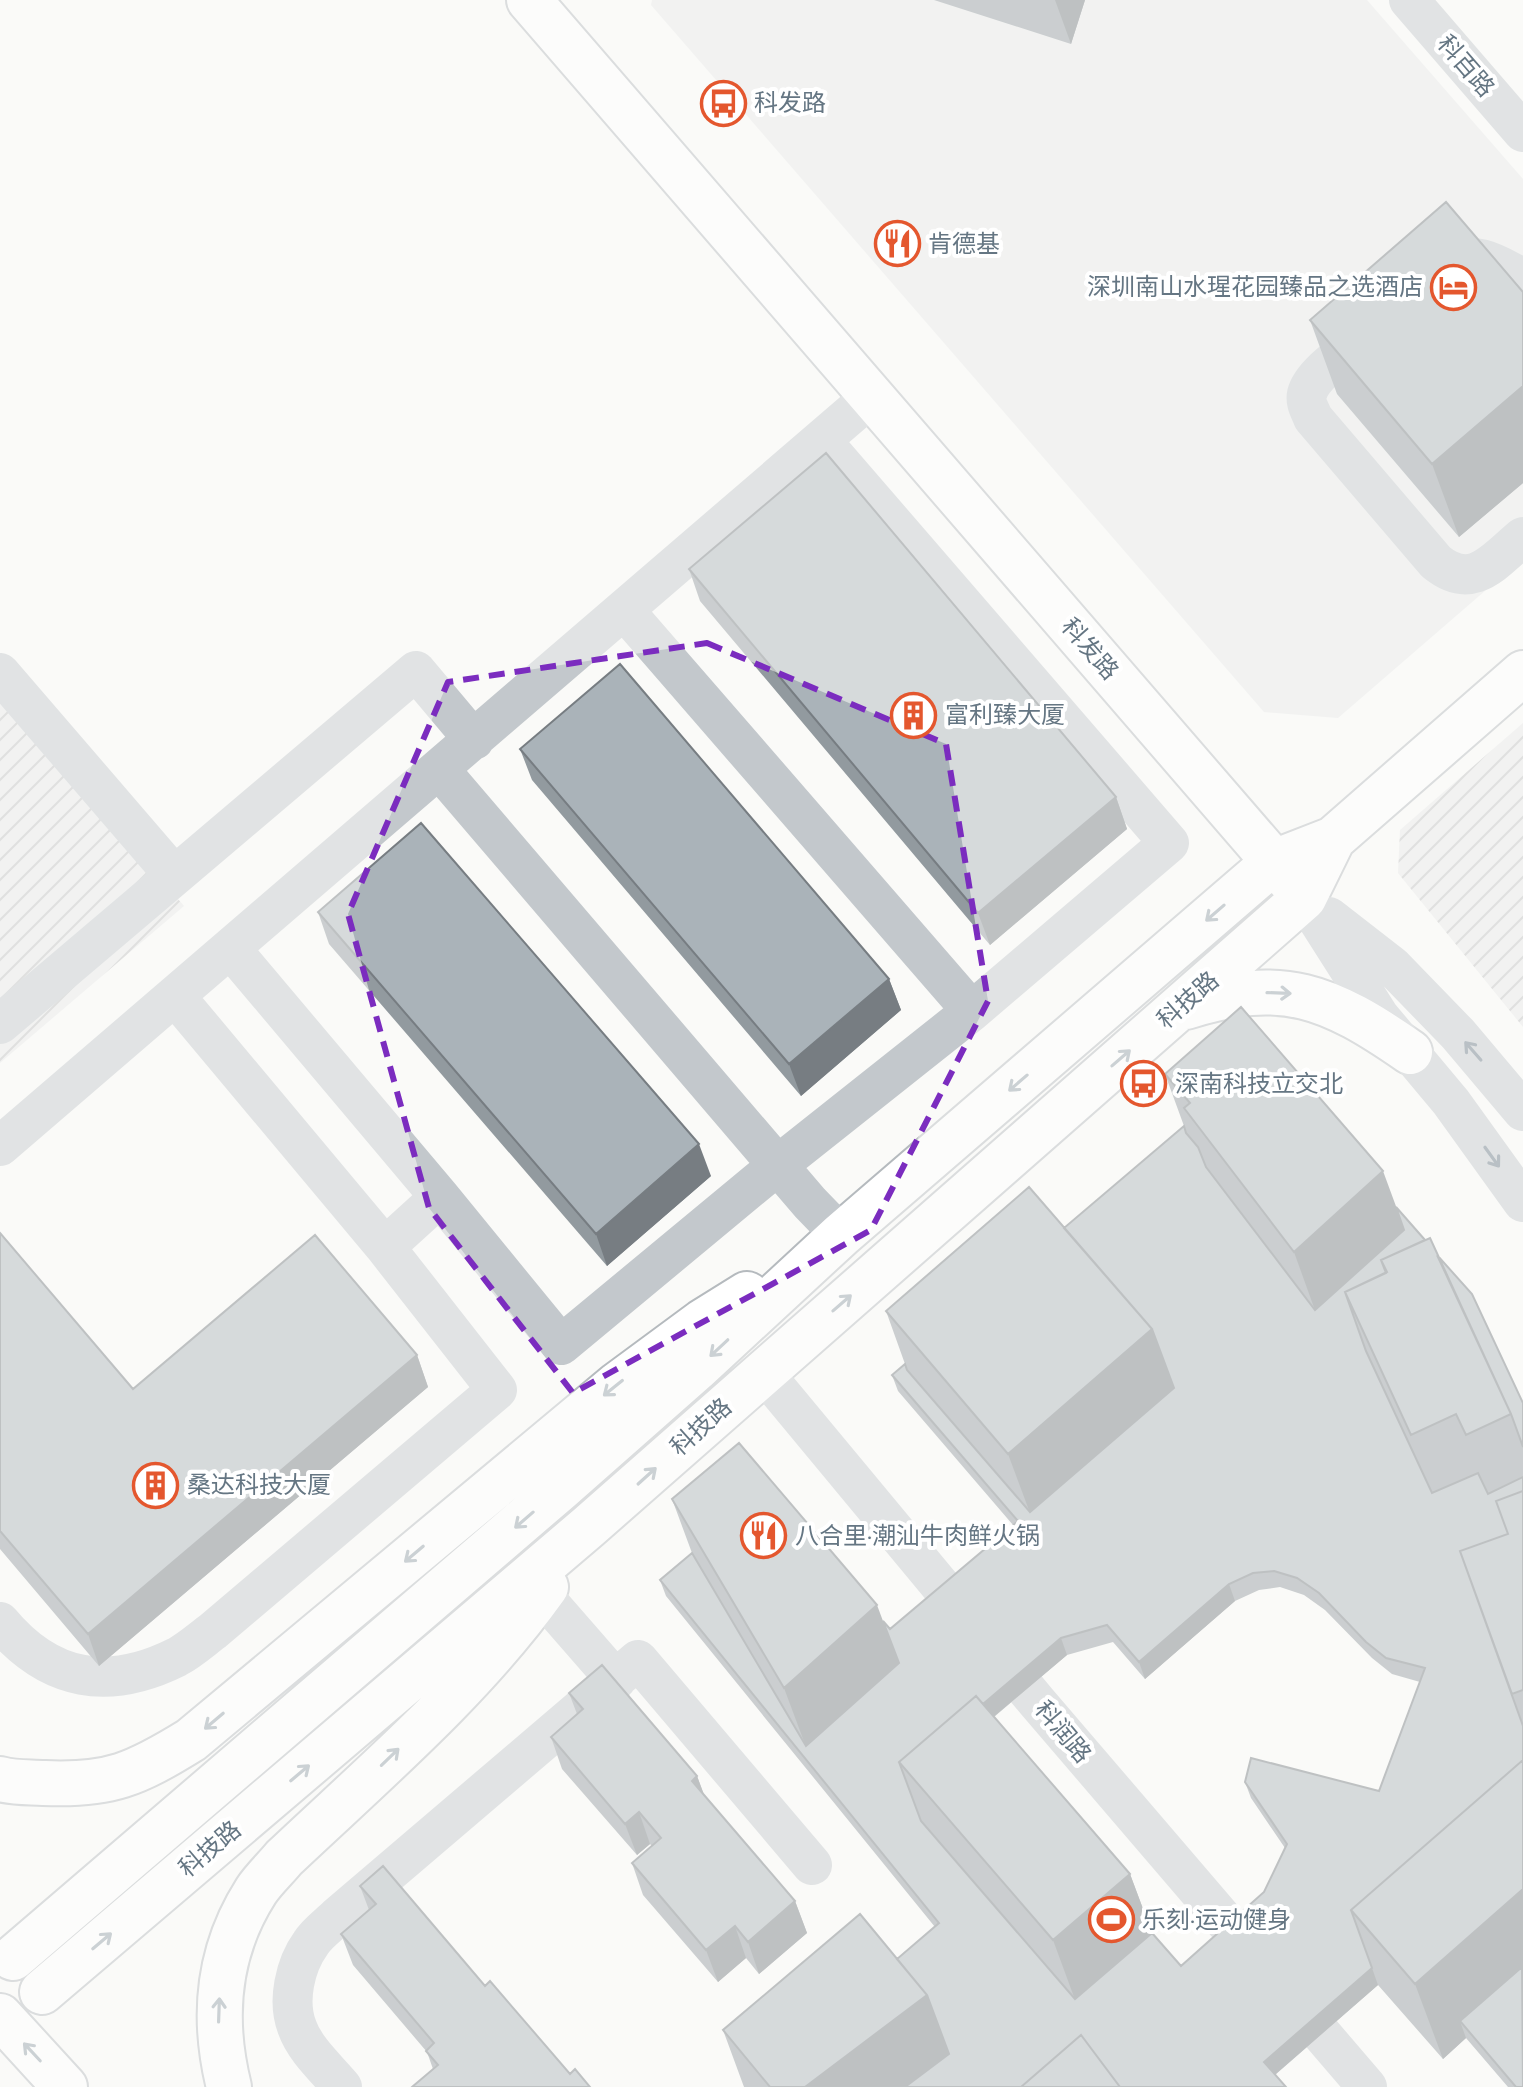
<svg xmlns="http://www.w3.org/2000/svg" width="1523" height="2087" font-family="Barlow,'Noto Sans SC',sans-serif">
	<style>
		.built { fill: #e8e9e9 }
		.industrial { fill: url(#industrial-furrows) }
		.lines { fill: none; stroke-linecap: round; stroke-linejoin: round }
		.major-casing { stroke: #b5babe; stroke-width: 48 }
		.minor { stroke: #c3c8cc; stroke-width: 40 }
		.major { stroke: #fff; stroke-width: 44 }
		.wall { fill: #929a9f; fill-rule: evenodd }
		.shaded-wall { fill: #777d82 }
		.building { fill: #aab3b9; stroke: #777d82; stroke-width: 2; fill-rule: evenodd }
		.oneway { stroke: #939fa8 }
		.oneway2 { stroke: #6a7a87 }
		.marked { fill: none; stroke: #7b2cbf; stroke-width: 6; stroke-dasharray: 16 10; stroke-linejoin: round }
		.labels { text-anchor: middle; stroke-width: 8; stroke-linejoin: round; paint-order: stroke }
		.street-label { font-size: 24px; fill: #657683; stroke: #fff }
		.poi-label { font-size: 24px; fill: #657683; stroke: #fff; text-anchor: start }
	</style>
	<defs>
		<pattern id="industrial-furrows" width="10" height="10" patternUnits="userSpaceOnUse" patternTransform="scale(2)"><rect width="10" height="10" fill="#e8e9e9"/><path d="M-1 1l2-2M0 10L10 0M9 11l2-2" fill="none" stroke="#c0c1c2"/></pattern>
	</defs>
	<rect width="100%" height="100%" fill="#fafaf8"/>
	<!-- built -->
	<path class="built" d="M652,0h715l156,179v379l-185,160 -74,-6 -613,-707z"/>
	<!-- industrial -->
	<path class="industrial" d="M0,692l184,214 -184,157z
		M1523,723v304l-125,-154 2,-43z"/>
	<g class="lines">
		<defs>
			<path id="major" d="M529,0l765,885
				M1186,1007c97,-31 143,-11 224,45
				M0,1779c14,4 29,3 44,4 66,3 92,-9 147,-43l427,-356 84,-62 45,-28
				M13,1958l548,-470 135,-119 145,-134 433,-373 59,-23 190,-166
				M42,1992l546,-465 716,-629 29,-59
				M0,2016l65,71
				M229,2087c-17,-68 -12,-135 27,-196 7,-11 19,-22 28,-33 91,-86 189,-169 262,-271"/>
		</defs>
		<!-- major casing -->
		<use href="#major" class="major-casing"/>
		<!-- minor -->
		<path class="minor" d="M1409,0l114,132
			M1453,262c25,-12 47,5 70,16
			M1367,334c-16,14 -55,39 -60,60 -2,9 3,16 6,24l123,144c37,30 58,-1 87,-25
			M624,610l348,401
			M0,673l173,201
			M439,769l371,434 31,32
			M1304,898l75,118 72,86 72,100
			M1329,917l63,49 66,68 65,77
			M231,949l209,248 121,148 217,-180 194,-154 197,-168 -348,-403
			M0,1024l416,-353 58,69
			M0,1146l871,-749
			M385,1247l55,-50
			M763,1372l274,330 330,385
			M541,1594l75,86
			M0,1622c50,60 109,69 177,35 13,-7 24,-17 36,-26l284,-241 -112,-143 -210,-251
			M342,2087c-15,-18 -37,-37 -45,-60 -10,-26 -2,-62 14,-84 6,-10 18,-18 27,-27l300,-256 174,205"/>
		<!-- major -->
		<use href="#major" class="major"/>
	</g>
	<!-- wall -->
	<path class="wall" d="M934,0h151l-14,44z
		M1523,292v191l-64,54 -122,-143 -27,-74z
		M689,569l427,228 11,32 -137,116 -290,-344z
		M520,749l369,230 12,31 -100,86 -269,-316z
		M318,912l393,264 -104,90 -278,-322z
		M1165,1074l231,133 41,48 86,148v684h-15l-42,-49 -23,21 -65,-74 -103,90 11,12h-542l-21,-57 174,-71 38,-32 -269,-331 -6,-16 32,-27 -20,-54 211,122 7,8 123,-104 -115,-134 -6,-16 13,-11 -19,-53 178,-83 120,-102zM1280,1587l24,8 21,15 47,48 20,16 28,8 -41,109 -134,-9 6,16 34,50 -21,44 -83,74 -29,-33 -22,-59 -136,-157 73,-62 46,-13 32,37 90,-78 24,-11z
		M0,1233l133,156 284,-34 11,32 -329,279 -99,-117z
		M569,1693l128,83 7,19 91,106 12,32 -48,41 -13,-16 -28,24 -75,-87 -11,-32 20,-17 -2,-2 -13,11 -75,-86 -11,-32 26,-23z
		M360,1886l125,100 85,88 20,13 -157,-18 -6,-17 -74,-87 -12,-31 28,-24z"/>
	<!-- shaded-wall -->
	<path class="shaded-wall" d="M1055,0h30l-14,44z
		M1523,386v97l-64,54 -27,-73z
		M1116,797l11,32 -137,116 -12,-32z
		M889,979l12,31 -100,86 -12,-32z
		M699,1144l12,32 -104,90 -11,-32z
		M1383,1171l28,76 -90,80 -27,-75z
		M1152,1329l28,76 -144,124 -28,-75z
		M417,1355l11,32 -329,279 -11,-32z
		M1229,1584l6,17 -90,78 -6,-17z
		M877,1605l28,75 -93,83 -28,-75z
		M1061,1638l6,17 -95,80 -6,-17z
		M697,1776l12,32 -17,-27z
		M639,1812l11,32 -13,11 -12,-31z
		M1130,1874l28,75 -77,67 -28,-76z
		M1523,1889v99l-63,33 6,17 -23,21 -28,-75z
		M795,1901l12,32 -48,41 -11,-32z
		M735,1926l11,32 -28,24 -12,-32z
		M1372,1968l6,17 -108,94 -6,-17z
		M927,1995l28,76 -22,16h-128z"/>
	<!-- building -->
	<path class="building" d="M1446,202l77,90v94l-91,78 -122,-144z
		M826,453l290,344 -138,116 -289,-344z
		M620,664l269,315 -100,85 -269,-315z
		M421,823l278,321 -103,90 -278,-322z
		M1241,1007l142,164 -89,81 -110,-144 6,-5 -25,-29z
		M1184,1126l2,7 12,14 8,20 109,143 89,-80 -8,-23 29,33 -44,20 5,13 -41,19 21,59 66,142 46,-20 10,21 35,-17v14l-27,10 12,33 -48,17 63,175v34l-172,150 21,58 -108,94 22,25h-166l-39,-52 -60,52h-116l44,-33 -22,-59 -30,-36 42,-36 -279,-343 32,-27 114,193 93,-83 -16,-42 7,8 128,-108 -126,-146 13,-11 2,6 123,142 144,-124 -22,-59 -88,-101zM1274,1571l23,7 22,15 47,49 20,16 39,10 -46,123 -128,-33 -6,24 42,62 -23,48 -83,74 -29,-33 -77,66 -154,-178 -22,-59 77,-66 7,8 78,-66 46,-13 32,37 90,-78 24,-11z
		M1029,1187l123,142 -144,125 -122,-143z
		M0,1233l133,156 182,-154 102,120 -329,279 -88,-103z
		M1430,1238l81,176 -45,21 -10,-21 -45,21 -66,-143 42,-20 -6,-12z
		M1437,1255l35,39 51,109v44l-12,-33z
		M739,1443l138,162 -93,83 -112,-189z
		M1523,1491v199l-11,4 -52,-143 48,-17 -12,-33z
		M602,1665l95,111 -5,5 103,120 -47,41 -13,-16 -29,24 -74,-87 29,-25 -22,-26 -14,12 -74,-87 32,-28 -14,-16z
		M976,1696l154,178 -77,66 -154,-178z
		M1523,1760v129l-108,95 -64,-74z
		M383,1866l102,120 5,-5 80,93 5,-5 15,18h-178l26,-22 -12,-14 8,-8 -93,-109 35,-30 -16,-18z
		M860,1914l67,81 -122,92h-35l-47,-57z
		M1522,1967l1,120h-7l-56,-66z
		M1081,2035l39,52h-99z"/>
	<!-- one-way arrows -->
	<defs><path id="oneway-shaft" d="M-6 0H5M1.5-3L5.5 0L1.5 3" fill="none" stroke-width="1.6" stroke-linecap="round" stroke-linejoin="round" transform="scale(2)"/></defs>
	<g class="oneway">
		<use href="#oneway-shaft" transform="translate(1215 913) rotate(139)"/>
		<use href="#oneway-shaft" transform="translate(1279 993) rotate(2)"/>
		<use href="#oneway-shaft" transform="translate(1121 1058) rotate(-41)"/>
		<use href="#oneway-shaft" transform="translate(1018 1083) rotate(139)"/>
		<use href="#oneway-shaft" transform="translate(842 1303) rotate(-41)"/>
		<use href="#oneway-shaft" transform="translate(719 1348) rotate(137)"/>
		<use href="#oneway-shaft" transform="translate(613 1388) rotate(141)"/>
		<use href="#oneway-shaft" transform="translate(647 1476) rotate(-42)"/>
		<use href="#oneway-shaft" transform="translate(524 1520) rotate(139)"/>
		<use href="#oneway-shaft" transform="translate(414 1554) rotate(140)"/>
		<use href="#oneway-shaft" transform="translate(214 1721) rotate(140)"/>
		<use href="#oneway-shaft" transform="translate(390 1757) rotate(-44)"/>
		<use href="#oneway-shaft" transform="translate(300 1773) rotate(-40)"/>
		<use href="#oneway-shaft" transform="translate(102 1941) rotate(-40)"/>
		<use href="#oneway-shaft" transform="translate(219 2010) rotate(-88)"/>
		<use href="#oneway-shaft" transform="translate(32 2052) rotate(-133)"/>
	</g>
	<g class="oneway2">
		<use href="#oneway-shaft" transform="translate(1473 1051) rotate(-131)"/>
		<use href="#oneway-shaft" transform="translate(1492 1157) rotate(54)"/>
	</g>
	<!-- marked area -->
	<path d="M0 0H1523V2087H0ZM707,643l239,101 42,257 -117,229 -298,163 -144,-185 -81,-294 100,-232z" fill="#fafaf8" fill-opacity=".55" fill-rule="evenodd"/>
	<path class="marked" d="M707,643l239,101 42,257 -117,229 -298,163 -144,-185 -81,-294 100,-232z"/>
	<!-- icons -->
	<defs>
		<symbol id="bus-ring" viewBox="-11 -11 22 22"><circle r="9.5" fill="#fff" stroke="#e4572e" stroke-width="1.5"/><path d="M-5-6H5V4H4V6H2V4H-2V6H-4V4H-5ZM-3.5-4V0h7V-4ZM-3.5 1.2v1.5H-2V1.2ZM2 1.2v1.5H3.5V1.2Z" fill="#e4572e"/></symbol>
		<symbol id="restaurant-ring" viewBox="-11 -11 22 22"><circle r="9.5" fill="#fff" stroke="#e4572e" stroke-width="1.5"/><path d="M-5-6h1v4h1v-4h1v4h1v-4h1v5L-1.5 .5V6h-2V.5L-5-1ZM5-6V6H3V1.5H1.5Q1.5-4 5-6Z" fill="#e4572e"/></symbol>
		<symbol id="hotel-ring" viewBox="-11 -11 22 22"><circle r="9.5" fill="#fff" stroke="#e4572e" stroke-width="1.5"/><path d="M-6-4.5h1.5V1H6V5H4.5V3h-9V5H-6ZM-4 0a1.8 1.8 0 1 1 3.6 0ZM.5 0V-2.5h3Q6-2.5 6 0Z" fill="#e4572e"/></symbol>
		<symbol id="building-ring" viewBox="-11 -11 22 22"><circle r="9.5" fill="#fff" stroke="#e4572e" stroke-width="1.5"/><path d="M-4-6H4V6H1V3H-1V6H-4ZM-2.5-4.3h1.7v1.8h-1.7ZM.8-4.3h1.7v1.8H.8ZM-2.5-1h1.7V.8h-1.7ZM.8-1h1.7V.8H.8Z" fill="#e4572e"/></symbol>
		<symbol id="stadium-ring" viewBox="-11 -11 22 22"><circle r="9.5" fill="#fff" stroke="#e4572e" stroke-width="1.5"/><path d="M0-5a6.5 5 0 1 0 0 10a6.5 5 0 1 0 0-10ZM-3.5-1.8h7v3.6h-7Z" fill="#e4572e"/></symbol>
	</defs>
	<g fill-rule="evenodd">
		<use href="#bus-ring" x="698" y="78" width="51" height="51"/>
		<use href="#restaurant-ring" x="872" y="218" width="51" height="51"/>
		<use href="#hotel-ring" x="1428" y="262" width="51" height="51"/>
		<use href="#building-ring" x="888" y="690" width="51" height="51"/>
		<use href="#bus-ring" x="1118" y="1058" width="51" height="51"/>
		<use href="#building-ring" x="130" y="1460" width="51" height="51"/>
		<use href="#restaurant-ring" x="738" y="1510" width="51" height="51"/>
		<use href="#stadium-ring" x="1086" y="1894" width="51" height="51"/>
	</g>
	<g class="labels">
		<!-- street labels -->
		<g class="street-label">
			<text transform="translate(1466 66) rotate(49)" y="8">科百路</text>
			<text transform="translate(1090 649) rotate(49)" y="8">科发路</text>
			<text transform="translate(1188 1000) rotate(-41)" y="8">科技路</text>
			<text transform="translate(701 1427) rotate(-42)" y="8">科技路</text>
			<text transform="translate(1063 1732) rotate(50)" y="8">科润路</text>
			<text transform="translate(210 1849) rotate(-40)" y="8">科技路</text>
		</g>
		<!-- poi labels -->
		<g class="poi-label">
			<text x="754" y="111">科发路</text>
			<text x="928" y="252">肯德基</text>
			<text x="1423" y="295" text-anchor="end">深圳南山水瑆花园臻品之选酒店</text>
			<text x="945" y="723">富利臻大厦</text>
			<text x="1175" y="1092">深南科技立交北</text>
			<text x="187" y="1493">桑达科技大厦</text>
			<text x="795" y="1544">八合里·潮汕牛肉鲜火锅</text>
			<text x="1142" y="1928">乐刻·运动健身</text>
		</g>
	</g>
</svg>
